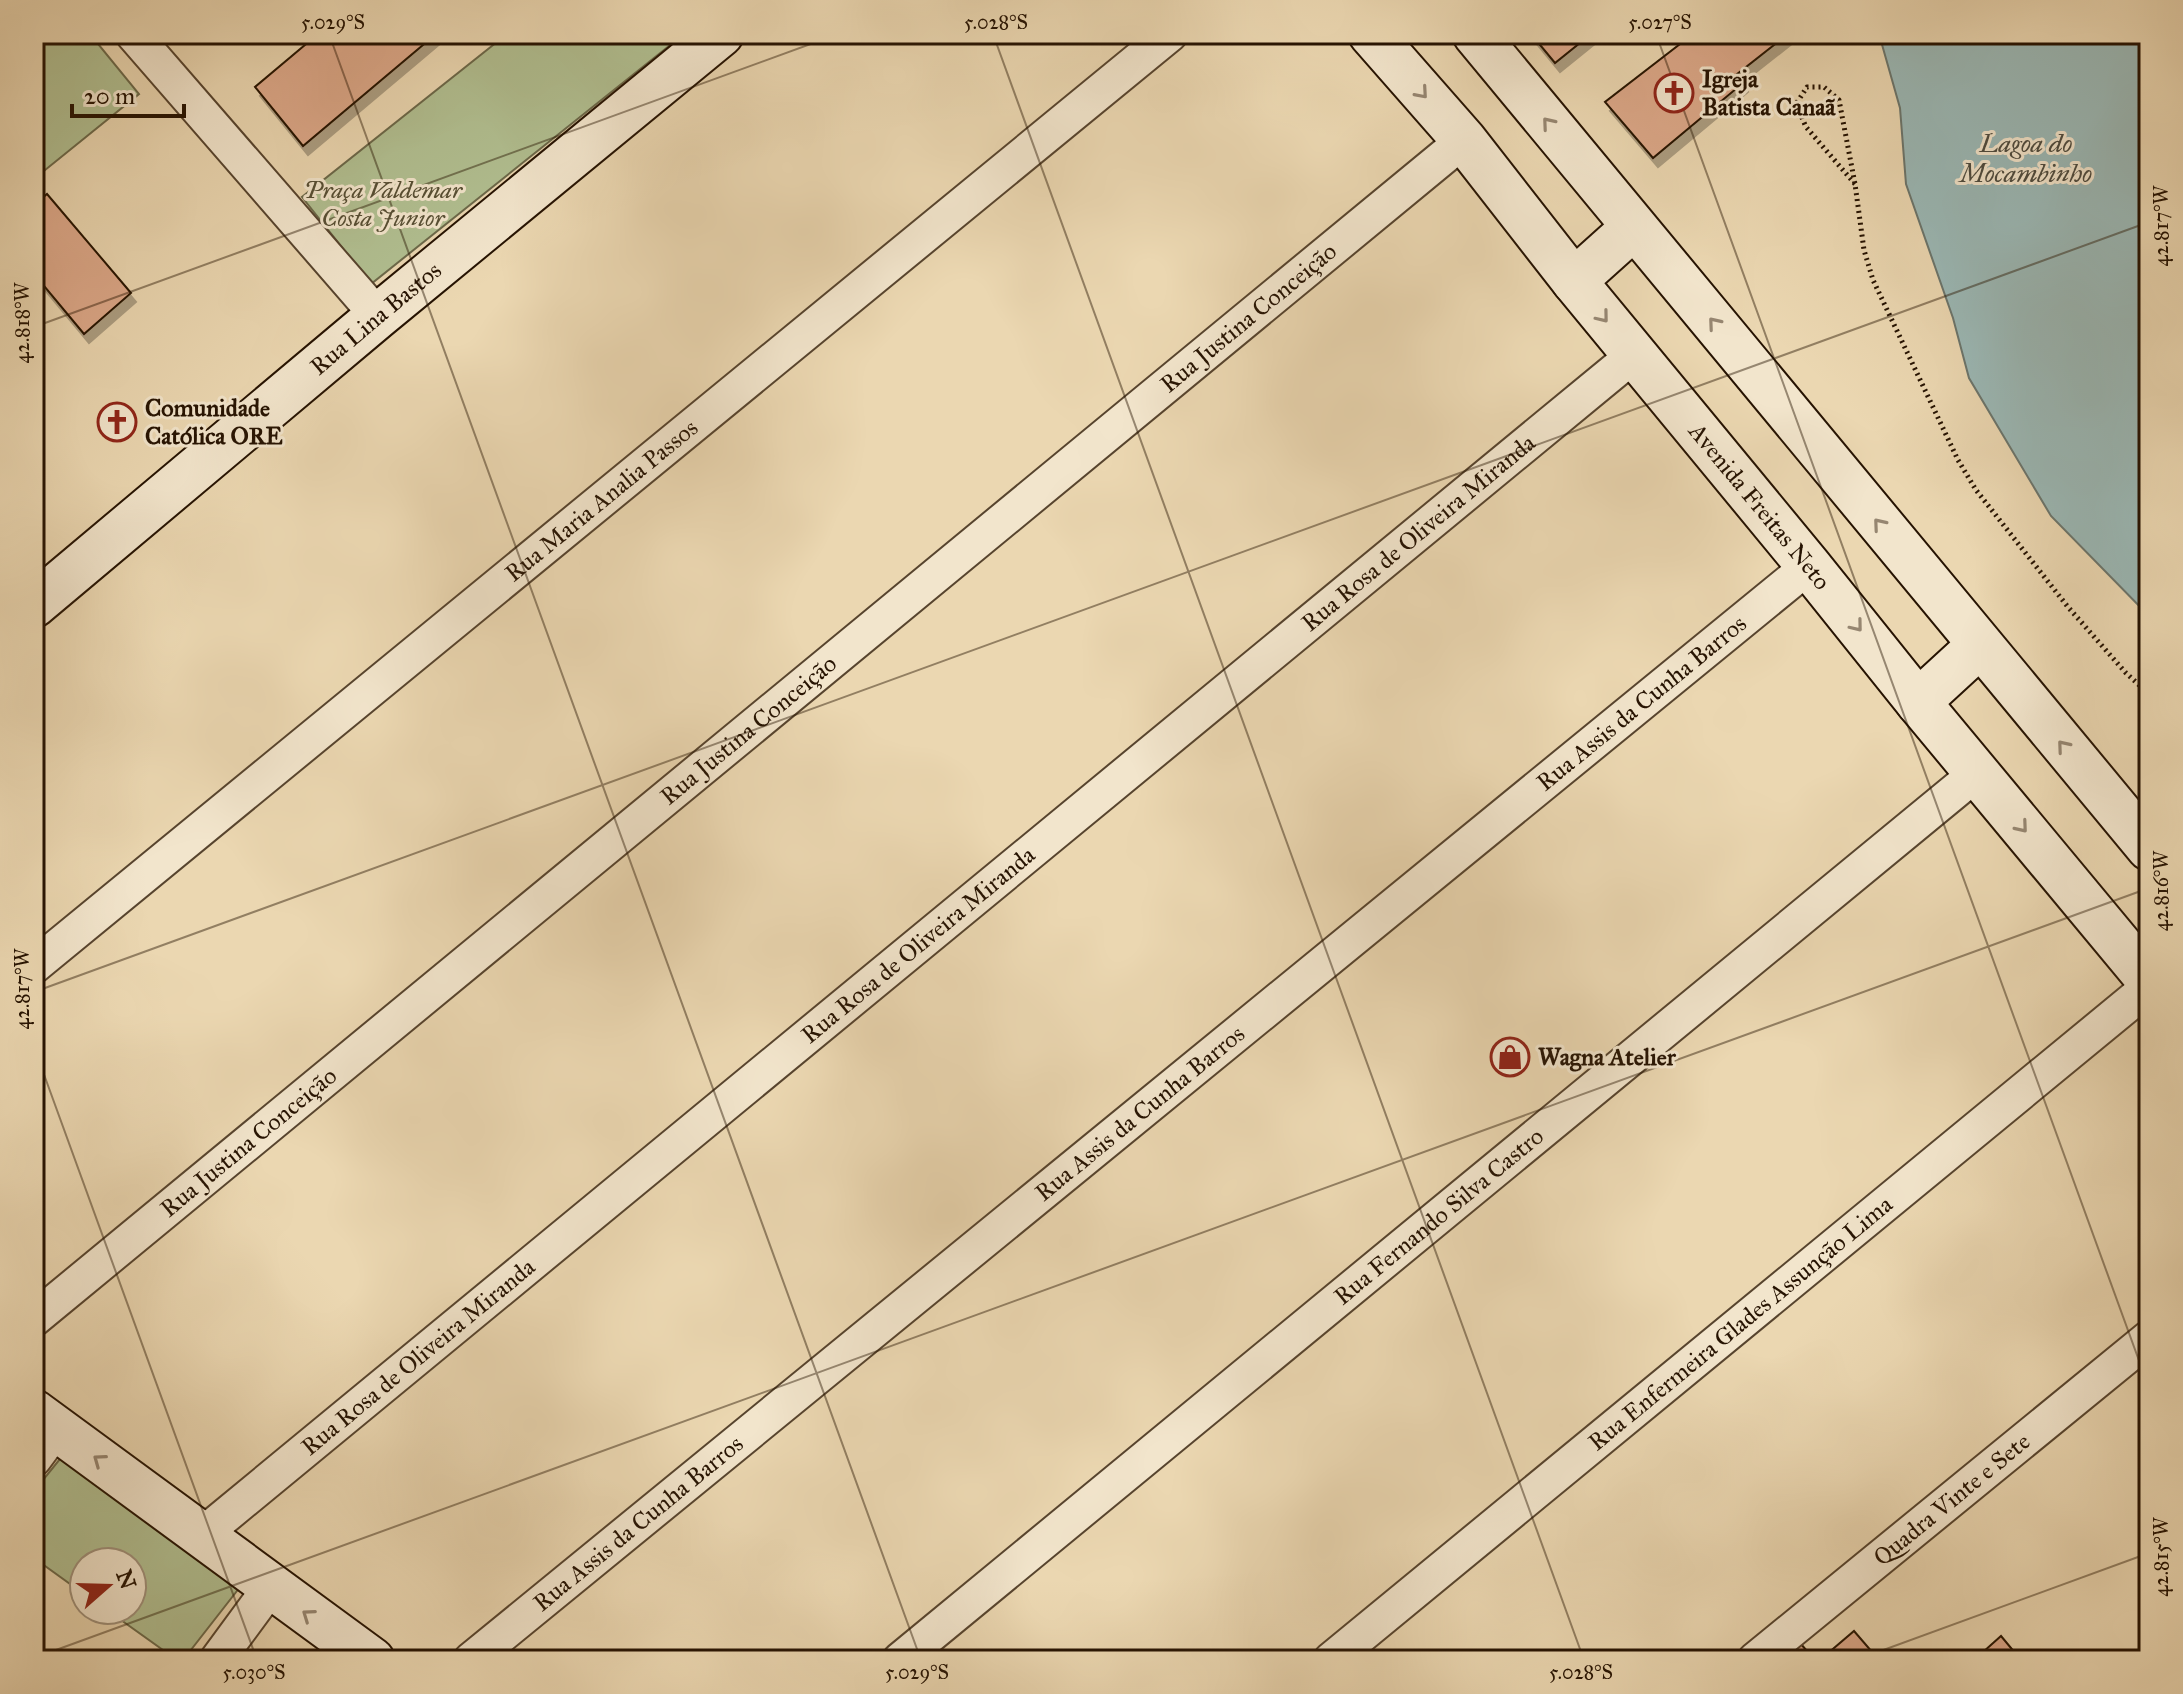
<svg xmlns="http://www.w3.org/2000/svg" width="2183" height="1694" font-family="'IM FELL Great Primer',serif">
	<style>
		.green { fill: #b1bf91; stroke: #6c694a; stroke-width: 2 }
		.water { fill: #9bb8b5; stroke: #6c766d; stroke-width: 2 }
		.building { fill: #dca889; stroke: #261302; stroke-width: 2; filter: url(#shadow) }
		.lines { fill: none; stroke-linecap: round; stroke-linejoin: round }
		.street-casing { stroke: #57442e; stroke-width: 38 }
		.secondary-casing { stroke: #261302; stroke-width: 48 }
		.path { stroke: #261302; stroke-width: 5; stroke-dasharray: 2 4; stroke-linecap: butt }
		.street { stroke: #f2e5cc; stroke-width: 34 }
		.secondary { stroke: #f2e5cc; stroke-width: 44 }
		.oneway { stroke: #968671 }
		.ticks { fill: none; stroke: #261302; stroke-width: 2; stroke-opacity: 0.45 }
		.labels { text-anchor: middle; stroke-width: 6; stroke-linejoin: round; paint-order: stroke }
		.poi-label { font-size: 24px; font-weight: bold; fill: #261302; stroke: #f2e5cc; text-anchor: start }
		.park-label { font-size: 24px; font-style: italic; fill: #574f34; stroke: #f2e5cc }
		.street-label { font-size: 24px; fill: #261302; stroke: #f2e5cc }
		.water-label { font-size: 26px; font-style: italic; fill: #4f4d41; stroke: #f2e5cc }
		.neatline { fill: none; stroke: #261302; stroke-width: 3 }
		.ticks-label { font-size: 20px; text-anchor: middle; fill: #261302 }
	</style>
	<defs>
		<filter id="shadow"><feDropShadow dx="5" dy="9" stdDeviation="0" flood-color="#0004"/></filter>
	</defs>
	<rect width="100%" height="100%" fill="#ebd7b1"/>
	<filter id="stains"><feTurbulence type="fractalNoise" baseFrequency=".0025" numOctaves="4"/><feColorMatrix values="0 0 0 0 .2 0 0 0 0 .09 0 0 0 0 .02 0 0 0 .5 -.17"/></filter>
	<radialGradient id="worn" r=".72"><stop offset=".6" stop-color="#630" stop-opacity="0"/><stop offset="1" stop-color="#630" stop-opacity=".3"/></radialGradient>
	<!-- green -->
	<path class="green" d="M34,34h56l49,60 -105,85z
		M507,34h177l-313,250 -69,-87z
		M64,1454l176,133 -57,73h-6l-70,-50h25v-48h-48v32l-50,-36v-67z"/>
	<!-- water -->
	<path class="water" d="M1879,34h270v582l-98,-100 -82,-138 -16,-60 -47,-134 -6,-76z"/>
	<!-- building -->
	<path class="building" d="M318,34h118l-133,112 -48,-59z
		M1531,34h60l-36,29z
		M1693,34h16l3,4 5,-4h71l-52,41 7,8 -90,75 -48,-56z
		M47,194l84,99 -47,41 -50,-60v-69z
		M1854,1631l25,29h-59z
		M2001,1636l20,24h-30l-8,-8z
		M1800,1643l15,17h-35z"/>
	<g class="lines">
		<defs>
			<g id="street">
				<path d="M133,34l245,282"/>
				<path id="s1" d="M34,966l1136,-932"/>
				<path id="s2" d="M34,1319l1430,-1179"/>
				<path d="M34,1459l23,-31"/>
				<path id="s3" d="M202,1535l1432,-1180"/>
				<path d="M217,1660l53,-72"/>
				<path id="s4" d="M471,1660l1338,-1094"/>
				<path id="s5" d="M900,1660l1077,-887"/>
				<path id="s6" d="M1331,1660l818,-673"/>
				<path id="s7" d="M1755,1660l394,-322"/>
			</g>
			<g id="secondary">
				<path id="s8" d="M1371,34l93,106 110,141 235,285 109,136 231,278"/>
				<path d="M1475,34l674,814"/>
				<path d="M1574,281l60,-54"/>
				<path id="s9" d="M34,605l344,-289 343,-282"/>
				<path d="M1918,702l62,-57"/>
				<path d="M34,1412l338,248"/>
			</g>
		</defs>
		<!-- street casing -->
		<use href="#street" class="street-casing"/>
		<!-- secondary casing -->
		<use href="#secondary" class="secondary-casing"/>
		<!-- path -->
		<path class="path" d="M1855,184l-49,-57 -10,-23 11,-17h17l15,13 16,84 9,66 9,30 85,180 18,30 92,117 58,66 23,21"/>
		<!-- street -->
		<use href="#street" class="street"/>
		<!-- secondary -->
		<use href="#secondary" class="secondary"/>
	</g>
	<!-- one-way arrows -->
	<defs><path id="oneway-chevron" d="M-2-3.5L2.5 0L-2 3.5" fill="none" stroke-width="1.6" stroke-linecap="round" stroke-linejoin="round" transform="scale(2)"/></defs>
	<g class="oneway">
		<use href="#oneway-chevron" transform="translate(1422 93) rotate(49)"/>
		<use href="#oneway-chevron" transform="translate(1548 123) rotate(-130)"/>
		<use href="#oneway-chevron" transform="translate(1603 317) rotate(51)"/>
		<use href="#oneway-chevron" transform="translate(1714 323) rotate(-130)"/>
		<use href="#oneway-chevron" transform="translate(1879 524) rotate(-130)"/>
		<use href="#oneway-chevron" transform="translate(1857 626) rotate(51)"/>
		<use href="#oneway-chevron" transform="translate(2063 746) rotate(-130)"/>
		<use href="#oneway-chevron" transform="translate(2022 827) rotate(50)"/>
		<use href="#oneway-chevron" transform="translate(99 1460) rotate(-144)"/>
		<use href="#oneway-chevron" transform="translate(308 1615) rotate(-145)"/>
	</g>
	<!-- ticks -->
	<path class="ticks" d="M329,34l592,1626M993,34l591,1626M1656,34l493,1354M34,327l804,-293M34,992l2115,-770M34,1047l223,613M34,1658l2115,-770M1856,1660l293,-107"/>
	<!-- icons -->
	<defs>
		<symbol id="church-ring" viewBox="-11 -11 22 22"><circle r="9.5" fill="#f2e5cc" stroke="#8f2418" stroke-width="1.5"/><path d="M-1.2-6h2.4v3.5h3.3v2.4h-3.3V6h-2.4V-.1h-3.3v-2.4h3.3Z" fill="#8f2418"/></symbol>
		<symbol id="shop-ring" viewBox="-11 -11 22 22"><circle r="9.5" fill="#f2e5cc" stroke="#8f2418" stroke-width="1.5"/><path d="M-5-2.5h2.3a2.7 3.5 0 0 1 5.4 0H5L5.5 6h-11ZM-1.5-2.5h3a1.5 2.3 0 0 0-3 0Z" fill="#8f2418"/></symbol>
	</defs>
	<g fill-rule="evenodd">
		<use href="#church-ring" x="1652" y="71" width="44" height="44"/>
		<use href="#church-ring" x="95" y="400" width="44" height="44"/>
		<use href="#shop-ring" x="1488" y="1035" width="44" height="44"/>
	</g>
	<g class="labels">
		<!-- poi labels -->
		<g class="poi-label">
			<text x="1702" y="87">Igreja<tspan x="1702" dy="28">Batista Canaã</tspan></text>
			<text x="145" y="416">Comunidade<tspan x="145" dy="28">Católica ORE</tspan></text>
			<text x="1538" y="1065">Wagna Atelier</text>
		</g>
		<!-- park labels -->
		<g class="park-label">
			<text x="383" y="198">Praça Valdemar<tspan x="383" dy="28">Costa Junior</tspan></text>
		</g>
		<!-- street labels -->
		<g class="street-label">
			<text dy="8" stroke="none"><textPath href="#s2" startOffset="1574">Rua Justina Conceição</textPath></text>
			<text dy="8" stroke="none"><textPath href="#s9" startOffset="446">Rua Lina Bastos</textPath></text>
			<text dy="8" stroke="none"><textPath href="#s1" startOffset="734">Rua Maria Analia Passos</textPath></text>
			<text dy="8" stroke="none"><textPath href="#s8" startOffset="612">Avenida Freitas Neto</textPath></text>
			<text dy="8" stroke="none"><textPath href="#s3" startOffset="1576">Rua Rosa de Oliveira Miranda</textPath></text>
			<text dy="8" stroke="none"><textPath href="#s4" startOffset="1512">Rua Assis da Cunha Barros</textPath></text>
			<text dy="8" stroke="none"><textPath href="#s2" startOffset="926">Rua Justina Conceição</textPath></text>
			<text dy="8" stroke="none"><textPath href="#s3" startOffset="928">Rua Rosa de Oliveira Miranda</textPath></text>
			<text dy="8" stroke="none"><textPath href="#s4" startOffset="864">Rua Assis da Cunha Barros</textPath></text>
			<text dy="8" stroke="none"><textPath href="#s2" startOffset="278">Rua Justina Conceição</textPath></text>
			<text dy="8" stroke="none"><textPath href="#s5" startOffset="698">Rua Fernando Silva Castro</textPath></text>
			<text dy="8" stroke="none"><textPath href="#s6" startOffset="530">Rua Enfermeira Glades Assunção Lima</textPath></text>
			<text dy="8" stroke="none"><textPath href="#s3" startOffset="280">Rua Rosa de Oliveira Miranda</textPath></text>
			<text dy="8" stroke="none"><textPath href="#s7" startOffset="254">Quadra Vinte e Sete</textPath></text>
			<text dy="8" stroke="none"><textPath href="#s4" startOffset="216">Rua Assis da Cunha Barros</textPath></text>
		</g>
		<!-- water labels -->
		<g class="water-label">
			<text x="2026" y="152">Lagoa do<tspan x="2026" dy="30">Mocambinho</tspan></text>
		</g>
	</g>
	<!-- margin -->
	<rect width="2183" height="1694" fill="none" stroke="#ebd7b1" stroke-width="88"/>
	<!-- north arrow -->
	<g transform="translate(108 1586) rotate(70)"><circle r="38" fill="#f2e5cc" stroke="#a0917b" stroke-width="2"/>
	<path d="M0-6L14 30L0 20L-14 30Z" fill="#8f2418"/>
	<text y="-12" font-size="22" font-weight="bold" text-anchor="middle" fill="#261302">N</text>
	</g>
	<!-- scale -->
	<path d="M72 104v12h112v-12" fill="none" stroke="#261302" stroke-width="4"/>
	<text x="84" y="104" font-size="24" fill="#261302" stroke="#f2e5cc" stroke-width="6" paint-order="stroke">20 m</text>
	<rect x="44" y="44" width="2095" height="1606" class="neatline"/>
	<g class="ticks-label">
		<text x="333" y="29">5.029°S</text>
		<text x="996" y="29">5.028°S</text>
		<text x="1660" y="29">5.027°S</text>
		<text transform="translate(2161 226) rotate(-90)" y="7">42.817°W</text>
		<text transform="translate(22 323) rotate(-90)" y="7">42.818°W</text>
		<text transform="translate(2161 891) rotate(-90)" y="7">42.816°W</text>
		<text transform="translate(22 989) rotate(-90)" y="7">42.817°W</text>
		<text transform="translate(2161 1557) rotate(-90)" y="7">42.815°W</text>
		<text x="254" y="1679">5.030°S</text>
		<text x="917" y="1679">5.029°S</text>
		<text x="1581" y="1679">5.028°S</text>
	</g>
	<rect width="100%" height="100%" filter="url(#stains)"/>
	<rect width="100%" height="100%" fill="url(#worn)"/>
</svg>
